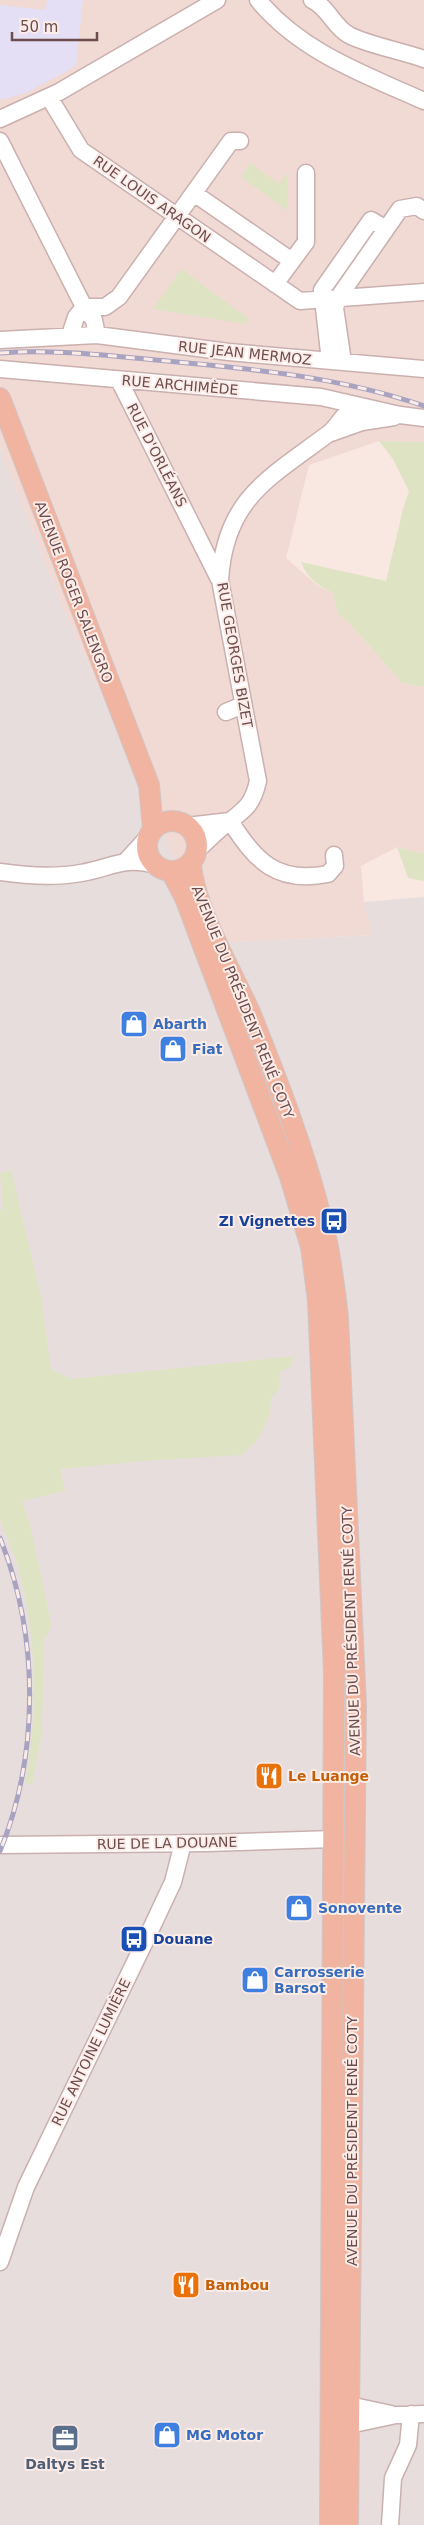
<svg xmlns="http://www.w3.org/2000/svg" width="424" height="2525" font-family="'DejaVu Sans',sans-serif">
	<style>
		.residential { fill: #f1d9d4 }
		.industrial { fill: #e8dddd }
		.education { fill: #e4dff5 }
		.green { fill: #dee4c3 }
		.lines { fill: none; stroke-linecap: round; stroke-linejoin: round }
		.minor-casing { stroke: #cab0ae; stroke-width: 19 }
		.major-casing { stroke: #d0c6c6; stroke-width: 22 }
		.minor { stroke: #fff; stroke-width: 16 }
		.major { stroke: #f0b4a1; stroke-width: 20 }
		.rail-casing { stroke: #a7a3c0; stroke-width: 5 }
		.rail { stroke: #fcece7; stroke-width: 3; stroke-dasharray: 9; stroke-linecap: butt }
		.labels { text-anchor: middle; stroke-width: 4; stroke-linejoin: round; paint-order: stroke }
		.street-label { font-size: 14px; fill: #6d4c4d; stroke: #fcece7 }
		.shop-label { font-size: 14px; font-weight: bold; fill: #366cbe; stroke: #fcece7; text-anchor: start }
		.transit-label { font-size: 14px; font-weight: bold; fill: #164399; stroke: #fcece7; text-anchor: end }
		.food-label { font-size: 14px; font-weight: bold; fill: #c56008; stroke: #fcece7; text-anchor: start }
		.service-label { font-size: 14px; font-weight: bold; fill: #4e5e75; stroke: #fcece7 }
	</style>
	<rect width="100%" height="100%" fill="#f9e7e2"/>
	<!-- residential -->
	<path class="residential" d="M0,0h424v442l-45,-1 -70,24 -23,93 32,28 15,7 5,21 12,10 52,59 22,4v167l-27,-7 -36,19 3,36 8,33 -159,8 -150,-335 -63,-161z"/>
	<!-- industrial -->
	<path class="industrial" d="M0,447l63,161 150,335 159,-8 -8,-33 60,-5v1628h-424z"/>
	<!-- education -->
	<path class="education" d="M47,0h36l-7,66 -50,27 -26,7v-95l45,5z"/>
	<!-- green -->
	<path class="green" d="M250,163l29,21 8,-11 1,38 -47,-34z
		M181,269l68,50 -4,5 -92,-15z
		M379,441l45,1v245l-22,-4 -52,-59 -12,-10 -5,-21c-16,-8 -25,-14 -32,-31l85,19 17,-72 6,-18 -16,-32z
		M397,847l27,7v27l-16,-3z
		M11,1170l30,126 10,73 21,10 223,-23 -5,11 -10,5 -1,17 -8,9 -1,15 -6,15 -9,15 -13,12 -85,5 -97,9 5,22 -43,10 8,23 22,103 -8,12 -2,95 -10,50 -7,-1c16,-79 12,-189 -25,-262v-311l3,-1 -3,-36z"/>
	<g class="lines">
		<defs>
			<path id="minor" d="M258,0c43,52 106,74 166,101
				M312,0c16,7 21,26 37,35 19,10 53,16 75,24
				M49,97l32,53 219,151 124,-9
				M0,119l59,-27 158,-92
				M0,141l84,166 10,13 3,15
				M195,194l97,67 -17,23
				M292,261l14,-19v-69
				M84,307h21l14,-10 112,-156h9
				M70,335l6,-18 8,-10
				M0,340l97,-5 132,17 195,17
				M330,361l-8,-71 49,-70 15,9
				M343,362l-8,-54 3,-10 62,-89 17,-3 7,5
				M0,369l321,28 79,18 24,3
				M119,380l100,199
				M331,433l31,-11 32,-5
				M226,712l17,-7
				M230,821c26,40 46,63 98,53l7,-8 -1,-11
				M187,826l43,-5
				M197,850c11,-9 21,-21 33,-29 17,-13 23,-18 28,-40l-38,-201c5,-81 49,-102 108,-146 6,-4 10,-11 15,-17 5,-4 11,-7 16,-11
				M127,860l22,-24
				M0,872c27,4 53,6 81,1 31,-5 41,-17 75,-8
				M0,1845l207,-2 127,-4
				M0,2262l26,-75 124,-256 23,-49 10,-39
				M349,2405l42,9
				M339,2420l10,5 47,-10 28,-1
				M390,2525l3,-47 15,-33 3,-31"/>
			<path id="major" d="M0,398l149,387 4,44
				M147 846a25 25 0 1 1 50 0a25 25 0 1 1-50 0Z
				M191,863c3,47 42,109 61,154 26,65 52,132 69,200 9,33 13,67 17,100l18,389 -8,819
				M171,871l14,27 105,279 21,70 7,54 16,371 -4,853"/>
		</defs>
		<!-- minor casing -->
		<use href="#minor" class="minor-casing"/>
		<!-- major casing -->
		<use href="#major" class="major-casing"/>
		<!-- minor -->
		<use href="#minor" class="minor"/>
		<!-- major -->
		<use href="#major" class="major"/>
		<defs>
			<path id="rail" d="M0,353c56,-4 111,3 167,8 87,8 173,16 257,45
				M0,1538c39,97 40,216 0,313"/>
		</defs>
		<!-- rail casing -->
		<use href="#rail" class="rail-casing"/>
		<!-- rail -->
		<use href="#rail" class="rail"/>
	</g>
	<!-- icons -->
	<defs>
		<symbol id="shop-square" viewBox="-11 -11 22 22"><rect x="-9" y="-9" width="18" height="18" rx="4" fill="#3f7fe0" stroke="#fcece7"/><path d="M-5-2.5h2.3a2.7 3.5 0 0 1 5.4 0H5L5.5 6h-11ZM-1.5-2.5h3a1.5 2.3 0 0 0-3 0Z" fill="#fff"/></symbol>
		<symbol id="bus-square" viewBox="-11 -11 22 22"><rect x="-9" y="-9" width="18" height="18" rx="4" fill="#1a4fb4" stroke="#fcece7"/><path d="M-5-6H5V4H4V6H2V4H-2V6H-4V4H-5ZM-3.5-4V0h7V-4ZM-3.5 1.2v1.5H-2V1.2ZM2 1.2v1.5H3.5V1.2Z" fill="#fff"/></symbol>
		<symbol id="restaurant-square" viewBox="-11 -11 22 22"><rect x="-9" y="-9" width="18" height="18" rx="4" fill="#e8710a" stroke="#fcece7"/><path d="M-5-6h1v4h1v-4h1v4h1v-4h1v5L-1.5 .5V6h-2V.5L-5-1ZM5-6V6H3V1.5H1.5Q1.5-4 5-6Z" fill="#fff"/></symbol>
		<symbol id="office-square" viewBox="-11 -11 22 22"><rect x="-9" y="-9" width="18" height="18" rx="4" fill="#5c6f8a" stroke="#fcece7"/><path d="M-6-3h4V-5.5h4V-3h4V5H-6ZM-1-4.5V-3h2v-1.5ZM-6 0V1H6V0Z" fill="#fff"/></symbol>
	</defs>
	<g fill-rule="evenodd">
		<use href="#shop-square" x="118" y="1008" width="32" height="32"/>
		<use href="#shop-square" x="157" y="1033" width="32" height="32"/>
		<use href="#bus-square" x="318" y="1205" width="32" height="32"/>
		<use href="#restaurant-square" x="253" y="1760" width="32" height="32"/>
		<use href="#shop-square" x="283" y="1892" width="32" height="32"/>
		<use href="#bus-square" x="118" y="1923" width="32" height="32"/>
		<use href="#shop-square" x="239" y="1964" width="32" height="32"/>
		<use href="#restaurant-square" x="170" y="2269" width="32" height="32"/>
		<use href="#shop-square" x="151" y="2419" width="32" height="32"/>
		<use href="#office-square" x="49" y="2422" width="32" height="32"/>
	</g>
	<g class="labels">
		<!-- street labels -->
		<g class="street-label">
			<text transform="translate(152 199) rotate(35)" y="5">RUE LOUIS ARAGON</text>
			<text transform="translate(245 353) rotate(6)" y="5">RUE JEAN MERMOZ</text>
			<text transform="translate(180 385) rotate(5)" y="5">RUE ARCHIMÈDE</text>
			<text transform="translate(157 455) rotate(63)" y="5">RUE D'ORLÉANS</text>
			<text transform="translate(74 592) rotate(69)" y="5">AVENUE ROGER SALENGRO</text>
			<text transform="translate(235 655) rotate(80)" y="5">RUE GEORGES BIZET</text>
			<text transform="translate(243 1002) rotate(68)" y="5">AVENUE DU PRÉSIDENT RENÉ COTY</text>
			<text transform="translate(351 1631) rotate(-92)" y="5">AVENUE DU PRÉSIDENT RENÉ COTY</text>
			<text transform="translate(167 1843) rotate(-1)" y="5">RUE DE LA DOUANE</text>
			<text transform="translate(91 2052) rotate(-64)" y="5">RUE ANTOINE LUMIÈRE</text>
			<text transform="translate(352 2141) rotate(-90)" y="5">AVENUE DU PRÉSIDENT RENÉ COTY</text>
		</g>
		<!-- shop labels -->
		<g class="shop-label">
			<text x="153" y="1029">Abarth</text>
			<text x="192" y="1054">Fiat</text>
			<text x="318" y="1913">Sonovente</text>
			<text x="274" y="1977">Carrosserie<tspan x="274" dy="16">Barsot</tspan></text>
			<text x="186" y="2440">MG Motor</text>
		</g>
		<!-- transit labels -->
		<g class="transit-label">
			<text x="315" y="1226">ZI Vignettes</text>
			<text x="153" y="1944" text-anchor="start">Douane</text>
		</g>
		<!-- food labels -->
		<g class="food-label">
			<text x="288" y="1781">Le Luange</text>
			<text x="205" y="2290">Bambou</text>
		</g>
		<!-- service labels -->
		<g class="service-label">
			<text x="65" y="2469">Daltys Est</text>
		</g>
	</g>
	<!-- scale -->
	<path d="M12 32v8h85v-8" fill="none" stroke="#6d4c4d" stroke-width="2.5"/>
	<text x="20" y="32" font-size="15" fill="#6d4c4d" stroke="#fcece7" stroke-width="4" paint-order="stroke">50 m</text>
</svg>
